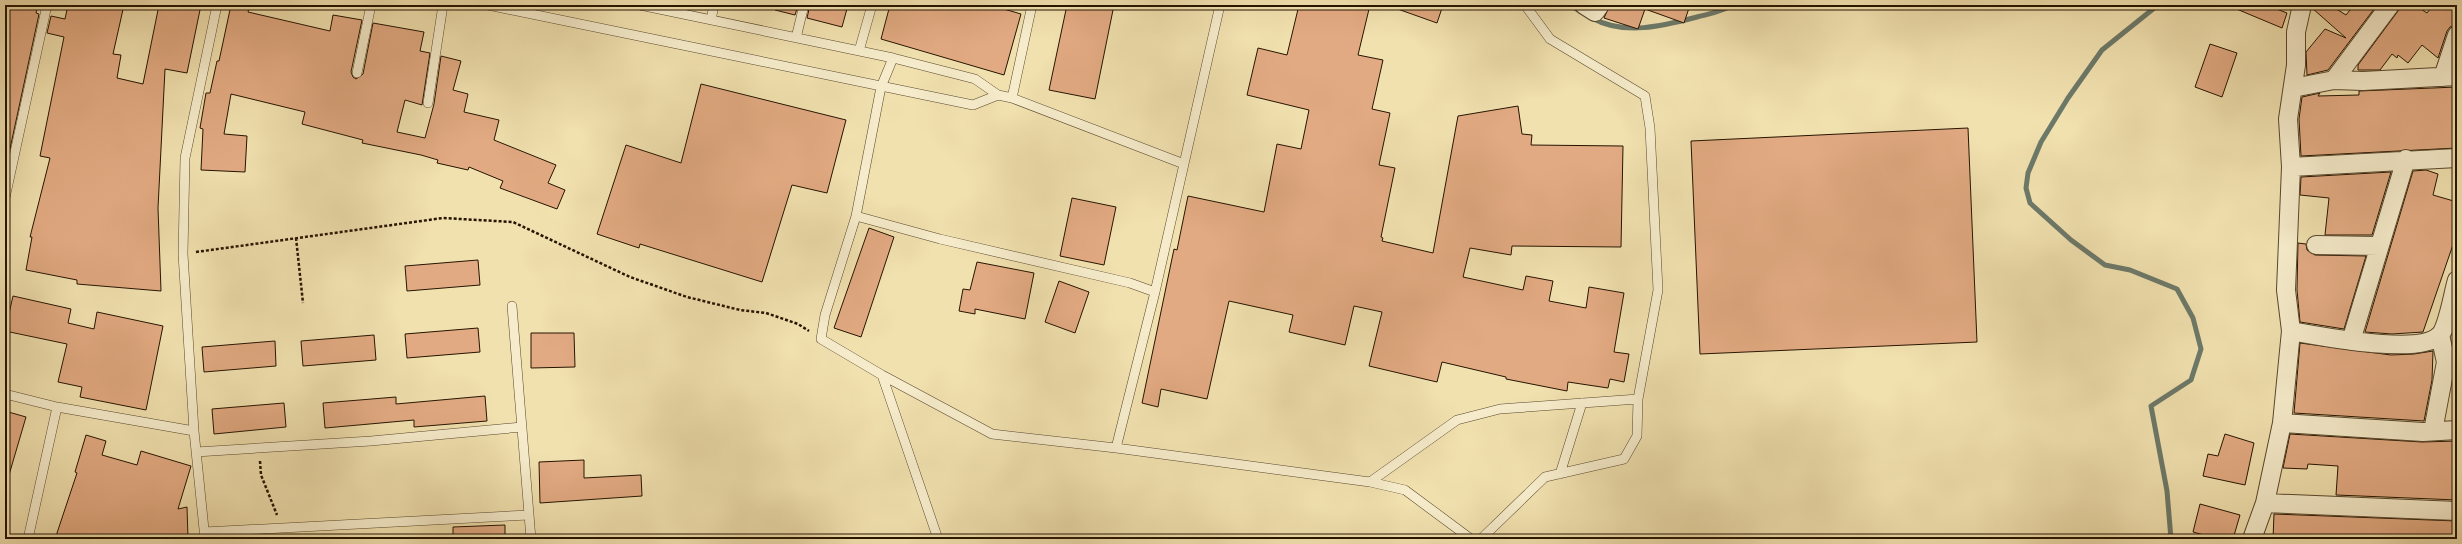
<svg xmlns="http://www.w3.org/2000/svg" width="2462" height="544" font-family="'Old Standard TT',serif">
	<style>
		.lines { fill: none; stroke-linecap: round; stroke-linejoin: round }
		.stream { stroke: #6c7969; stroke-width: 5 }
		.building { fill: #e2aa82; stroke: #251400 }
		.service-casing { stroke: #58472c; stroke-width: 10 }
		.minor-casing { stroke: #58472c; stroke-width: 20 }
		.path { stroke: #251400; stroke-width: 2.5; stroke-dasharray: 3 2; stroke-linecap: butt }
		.service { stroke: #f6eccb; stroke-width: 9 }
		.minor { stroke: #f6eccb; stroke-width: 18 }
	</style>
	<rect width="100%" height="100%" fill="#f1e1af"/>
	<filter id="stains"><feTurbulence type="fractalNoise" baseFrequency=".005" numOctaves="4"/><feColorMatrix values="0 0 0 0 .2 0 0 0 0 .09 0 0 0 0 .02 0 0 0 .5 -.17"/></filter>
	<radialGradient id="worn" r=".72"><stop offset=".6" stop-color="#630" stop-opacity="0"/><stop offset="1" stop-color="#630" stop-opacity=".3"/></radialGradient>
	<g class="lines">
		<!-- stream -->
		<path class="stream" d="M1570,5l11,7
			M2158,5l-56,45 -34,48 -27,44 -13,31 -2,15 4,15 41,37 34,25 25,5 47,19 16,29 8,31 -10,31 -40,26 16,85 4,48
			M1592,18c32,18 71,8 105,-1 11,-3 25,-5 35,-12"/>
	</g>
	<!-- building -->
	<path class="building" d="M5,5h33l-2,8 3,1 -31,144h-3z
		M68,5h56l-11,49 8,1 -4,23 26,6 16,-79h42l-14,68 -22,-4 -7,139 3,83 -84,-7v-4l-51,-10 6,-33h-2l20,-79 -10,-2 24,-119 -17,-4 4,-17 14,3z
		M231,5h19l-2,7 82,19 3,-16 29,5 -11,52 2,5 3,2 7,-5 10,-51 51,9 -4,19 10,2 -8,52 -17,-5 -8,32 28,6 9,-34 7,-48 20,5 -8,29 15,4 -4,18 35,8 -5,20 62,25 -8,18 17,7 -8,19 -57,-21 3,-7 -34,-14 -1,3 -31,-7 1,-3 -17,-5 -59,-12 1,-3 -61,-16 3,-12 -74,-18 -7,40 23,2 -2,36 -44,-2 2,-41 -3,-1 6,-35h4l7,-32h2z
		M776,5h22l-3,10 -20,-5z
		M810,5h38l-6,22 -35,-9z
		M890,5h100l31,9 -17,61 -123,-36z
		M1067,5h47l-19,94 -46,-9z
		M1299,5h71l-12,50 25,5 -11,49 18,4 -11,52 16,3 -14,69 2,1 -1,3 51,12 25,-137 60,-10 4,28 10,1 -1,10 92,1 -2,101 -109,-1 -1,9 -41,-7 -7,29 60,13 3,-14 27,5 -4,20 37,7 3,-21 35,6 -10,59 15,2 -5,28 -14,-3 -2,9 -40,-6 -1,9 -61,-12v-2l-64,-15 -5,20 -68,-16 13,-54 -28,-6 -9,39 -56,-13 4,-17 -64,-14 -22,98 -46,-10 -3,18 -16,-4 32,-154 3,1 11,-54 76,16 13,-68 24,5 8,-39 -62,-15 11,-47 29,7z
		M1393,5h50l-6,18 -45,-16z
		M1610,5h80l-6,18 -39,-14 -7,20 -34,-11z
		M2227,5h39l21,8 -5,15z
		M2312,5h18l16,10 8,-10h23l-49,65 -21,5 -1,-23 19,-23 21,9 -34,-30z
		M2400,5h15l12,8 6,-8h24v20l-7,2 -3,4 -9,27 -16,-13 -14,18 -10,-8 -1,3 -5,-4 -12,16h-22v-5l40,-54z
		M2210,44l27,9 -15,44 -27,-10z
		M701,84l145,36 -19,73 -35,-8 -30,97 -122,-38 -1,4 -42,-14 29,-89 55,18z
		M2457,87v61l-156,8 -2,-37 3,-22 18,-4 -2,3 41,-1v-4z
		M1968,128l9,214 -277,12 -9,-213z
		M2426,170l12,4 -5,21 24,7v31l-34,99 -31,2 -27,-2 48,-161z
		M2391,172l-19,63h-47l4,-37 -29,-3 1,-18z
		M1072,198l44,9 -12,58 -44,-9z
		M869,228l25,9 -33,100 -27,-9z
		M2298,243l8,1 1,6 8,5 51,1 -22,73 -44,-7 -3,-32z
		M478,260l2,25 -73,6 -2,-25z
		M977,262l57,11 -9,46 -50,-10v5l-16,-3 4,-22 7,1z
		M1059,281l30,11 -14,41 -30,-11z
		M13,296l58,13 -3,14 26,6 3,-17 66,14 -17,84 -66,-13 2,-10 -24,-5 9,-38 -62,-13z
		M478,328l2,24 -73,6 -2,-24z
		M531,333h43l1,34 -44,1z
		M374,335l2,25 -73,6 -2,-25z
		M275,341l1,25 -72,6 -2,-25z
		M2300,343l91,12 23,-1 19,-3 -1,29 -8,41 -130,-8z
		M485,396l2,25 -73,6v-7l-89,8 -2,-25 73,-6v7z
		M284,403l2,24 -72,7 -2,-25z
		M5,411l21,6 -17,58 -4,-1z
		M2225,434l29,9 -9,42 -42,-9 5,-22 10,2z
		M2290,434l132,8 35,-1v59l-121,-5 2,-29 -30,-2 -1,5 -24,-1z
		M86,435l20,6 -4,14 35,10 4,-14 50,15 -13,43 9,-2 1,32h-133l22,-66 -2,-1z
		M584,460v18l57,-3 1,21 -102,7 -1,-41z
		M2200,504l40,11 -7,24h-15l-25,-7z
		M2274,514l183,7v18h-184z
		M505,525v14h-52v-12z"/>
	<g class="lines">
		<defs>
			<path id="service" d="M488,5l485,100 25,-10
				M640,5l253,53 82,21 23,16 14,3 172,66
				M711,20l3,-15
				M796,38l8,-33
				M859,51l13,-46
				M893,58l-12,29 -25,129 -31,99 -4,24 61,36 110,59 124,14 254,34 35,8 66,49
				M357,73l14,-68
				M1012,98l20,-93
				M428,103l15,-98
				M5,198l42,-193
				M856,216l84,23 190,44 25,9
				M512,306l19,233
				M882,375l56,164
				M5,394l52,13 137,24
				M1116,448l39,-156 65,-287
				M196,452l175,-11 151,-14
				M1560,474l22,-71
				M1370,482l87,-62 43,-11 138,-10
				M204,532l325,-17
				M28,539l29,-132
				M205,539l-11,-108 -11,-177 2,-96 32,-153
				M1481,539l64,-62 79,-18 13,-23 1,-37 20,-109 -8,-162 -5,-32 -95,-57 -25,-34"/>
			<path id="minor" d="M1584,5l11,7 5,-7
				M2443,77l14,-42
				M2334,80l56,-75
				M2293,88l41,-8 29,1 94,-5
				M2291,167l166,-9
				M2316,245l63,1
				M2291,331c28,5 129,25 149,4 8,-9 13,-42 17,-55
				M2351,341l55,-182
				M2282,423l141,9 34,-2
				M2433,431l13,-69 -6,-27
				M2265,503l192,8
				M2252,539l13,-36 17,-80 9,-92 -5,-41 5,-123 -3,-48 8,-54v-33l6,-27"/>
		</defs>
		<!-- service casing -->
		<use href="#service" class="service-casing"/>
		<!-- minor casing -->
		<use href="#minor" class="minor-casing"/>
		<!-- path -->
		<path class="path" d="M296,238l7,65
			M196,252l247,-34 70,4 117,55 57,20 53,13 26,3 32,11 11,7
			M260,461l1,14 16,40"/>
		<!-- service -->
		<use href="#service" class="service"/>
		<!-- minor -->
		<use href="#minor" class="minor"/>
	</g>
	<!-- margin -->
	<rect width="2462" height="544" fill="none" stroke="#f1e1af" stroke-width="20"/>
	<rect x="6" y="6" width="2450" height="532" fill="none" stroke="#251400" stroke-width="2"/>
	<rect x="10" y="10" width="2442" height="524" fill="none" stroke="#251400"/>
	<rect width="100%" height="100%" filter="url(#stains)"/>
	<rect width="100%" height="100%" fill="url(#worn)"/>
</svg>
